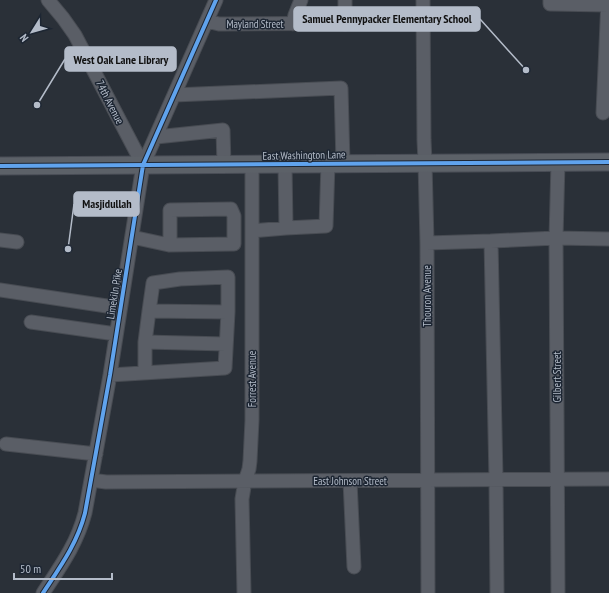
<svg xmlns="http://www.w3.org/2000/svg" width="609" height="593" font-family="'PT Sans Narrow',sans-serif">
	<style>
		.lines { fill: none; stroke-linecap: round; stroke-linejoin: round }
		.minor-casing { stroke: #484c53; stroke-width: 15 }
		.major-casing { stroke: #484c55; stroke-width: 19 }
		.minor { stroke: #5a5e66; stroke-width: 13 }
		.major { stroke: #5c6168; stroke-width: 17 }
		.cycleway-casing { stroke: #1d2633; stroke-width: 6 }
		.cycleway { stroke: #60a3ed; stroke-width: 4 }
		.labels { text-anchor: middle; stroke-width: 3; stroke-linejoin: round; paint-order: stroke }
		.street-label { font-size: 11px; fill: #b4bcc9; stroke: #1d2633 }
		.leader { fill: none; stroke: #b4bcc9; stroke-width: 1.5 }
		.callout-dot { fill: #b4bcc9; stroke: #1d2633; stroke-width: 1.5 }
		.callout { fill: #b4bcc9; stroke: #b4bcc9; stroke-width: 1.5 }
		.callout-label { font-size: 12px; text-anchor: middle; font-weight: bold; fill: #111 }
	</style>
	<rect width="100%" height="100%" fill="#2a3038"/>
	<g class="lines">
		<defs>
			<path id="minor" d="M48,0l15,18 12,17 11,21 57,109
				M345,0v24
				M423,0l1,140 1,22 2,81 1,350
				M550,0v4l58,1
				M207,21l12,3h6l198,-1
				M293,24l2,-9 6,-15
				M174,95l167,-7 2,75
				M603,113l5,-113
				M156,137l67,-7 1,35
				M285,164l1,64
				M252,231l34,-3 40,-2 2,-63
				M132,237l37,8 65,-1v-28l-3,-7 -61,1v35
				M0,240l17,2
				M491,241l65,-3 53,1
				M427,243l64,-2 5,238 1,114
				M0,290l120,18
				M149,311l4,-28 27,-4 48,-2v35
				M31,322l85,12
				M145,373v-31l81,2
				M110,375l115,-7 3,-56 -79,-1 -4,31
				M6,444l90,10
				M91,480l15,2 503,-3
				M350,481l4,86
				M43,593c17,-26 34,-49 42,-80l25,-138 33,-210 73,-165
				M244,593l-2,-94 3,-18 4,-12 1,-8 2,-41v-255
				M558,593l-2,-355 2,-76"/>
			<path id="major" d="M0,166c203,-2 406,-4 609,-4"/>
		</defs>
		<!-- minor casing -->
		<use href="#minor" class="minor-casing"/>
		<!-- major casing -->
		<use href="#major" class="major-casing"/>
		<!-- minor -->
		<use href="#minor" class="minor"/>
		<!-- major -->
		<use href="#major" class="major"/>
		<defs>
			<path id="cycleway" d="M0,166c203,-2 406,-4 609,-4
				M43,593c17,-26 34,-49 42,-80l25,-138 33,-210 73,-165"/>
		</defs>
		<!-- cycleway casing -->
		<use href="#cycleway" class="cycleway-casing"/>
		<!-- cycleway -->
		<use href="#cycleway" class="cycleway"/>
	</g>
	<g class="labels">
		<!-- street labels -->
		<g class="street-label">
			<text x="255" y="28">Mayland Street</text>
			<text transform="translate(110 102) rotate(63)" y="4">74th Avenue</text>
			<text transform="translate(304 155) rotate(-1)" y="4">East Washington Lane</text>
			<text transform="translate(114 294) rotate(-81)" y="4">Limekiln Pike</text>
			<text transform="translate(427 296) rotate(-90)" y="4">Thouron Avenue</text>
			<text transform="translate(557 377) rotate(-90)" y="4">Gilbert Street</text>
			<text transform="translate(252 379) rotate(-90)" y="4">Forrest Avenue</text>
			<text x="350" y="485">East Johnson Street</text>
		</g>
	</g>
	<!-- callouts -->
	<path class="leader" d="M526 70L480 19M37 105L65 59M68 249L74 204"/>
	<g class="callout-dot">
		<circle cx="526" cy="70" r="4"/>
		<circle cx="37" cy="105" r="4"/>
		<circle cx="68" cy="249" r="4"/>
	</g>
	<g class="callout">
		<rect x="294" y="7" width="186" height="24" rx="4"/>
		<rect x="65" y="47" width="111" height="24" rx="4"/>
		<rect x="74" y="192" width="65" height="24" rx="4"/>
	</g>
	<g class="callout-label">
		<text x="387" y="23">Samuel Pennypacker Elementary School</text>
		<text x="121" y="64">West Oak Lane Library</text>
		<text x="107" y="208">Masjidullah</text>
	</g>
	<!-- north arrow -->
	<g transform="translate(32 32) rotate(233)" stroke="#1d2633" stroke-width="3" paint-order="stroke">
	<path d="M0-3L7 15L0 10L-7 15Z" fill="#b4bcc9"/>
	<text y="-6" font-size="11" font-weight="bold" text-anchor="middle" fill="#b4bcc9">N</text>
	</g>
	<!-- scale -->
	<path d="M14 573v6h98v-6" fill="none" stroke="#b4bcc9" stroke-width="2"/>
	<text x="20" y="573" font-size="12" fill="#b4bcc9" stroke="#1d2633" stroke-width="3" paint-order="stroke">50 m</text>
</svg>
